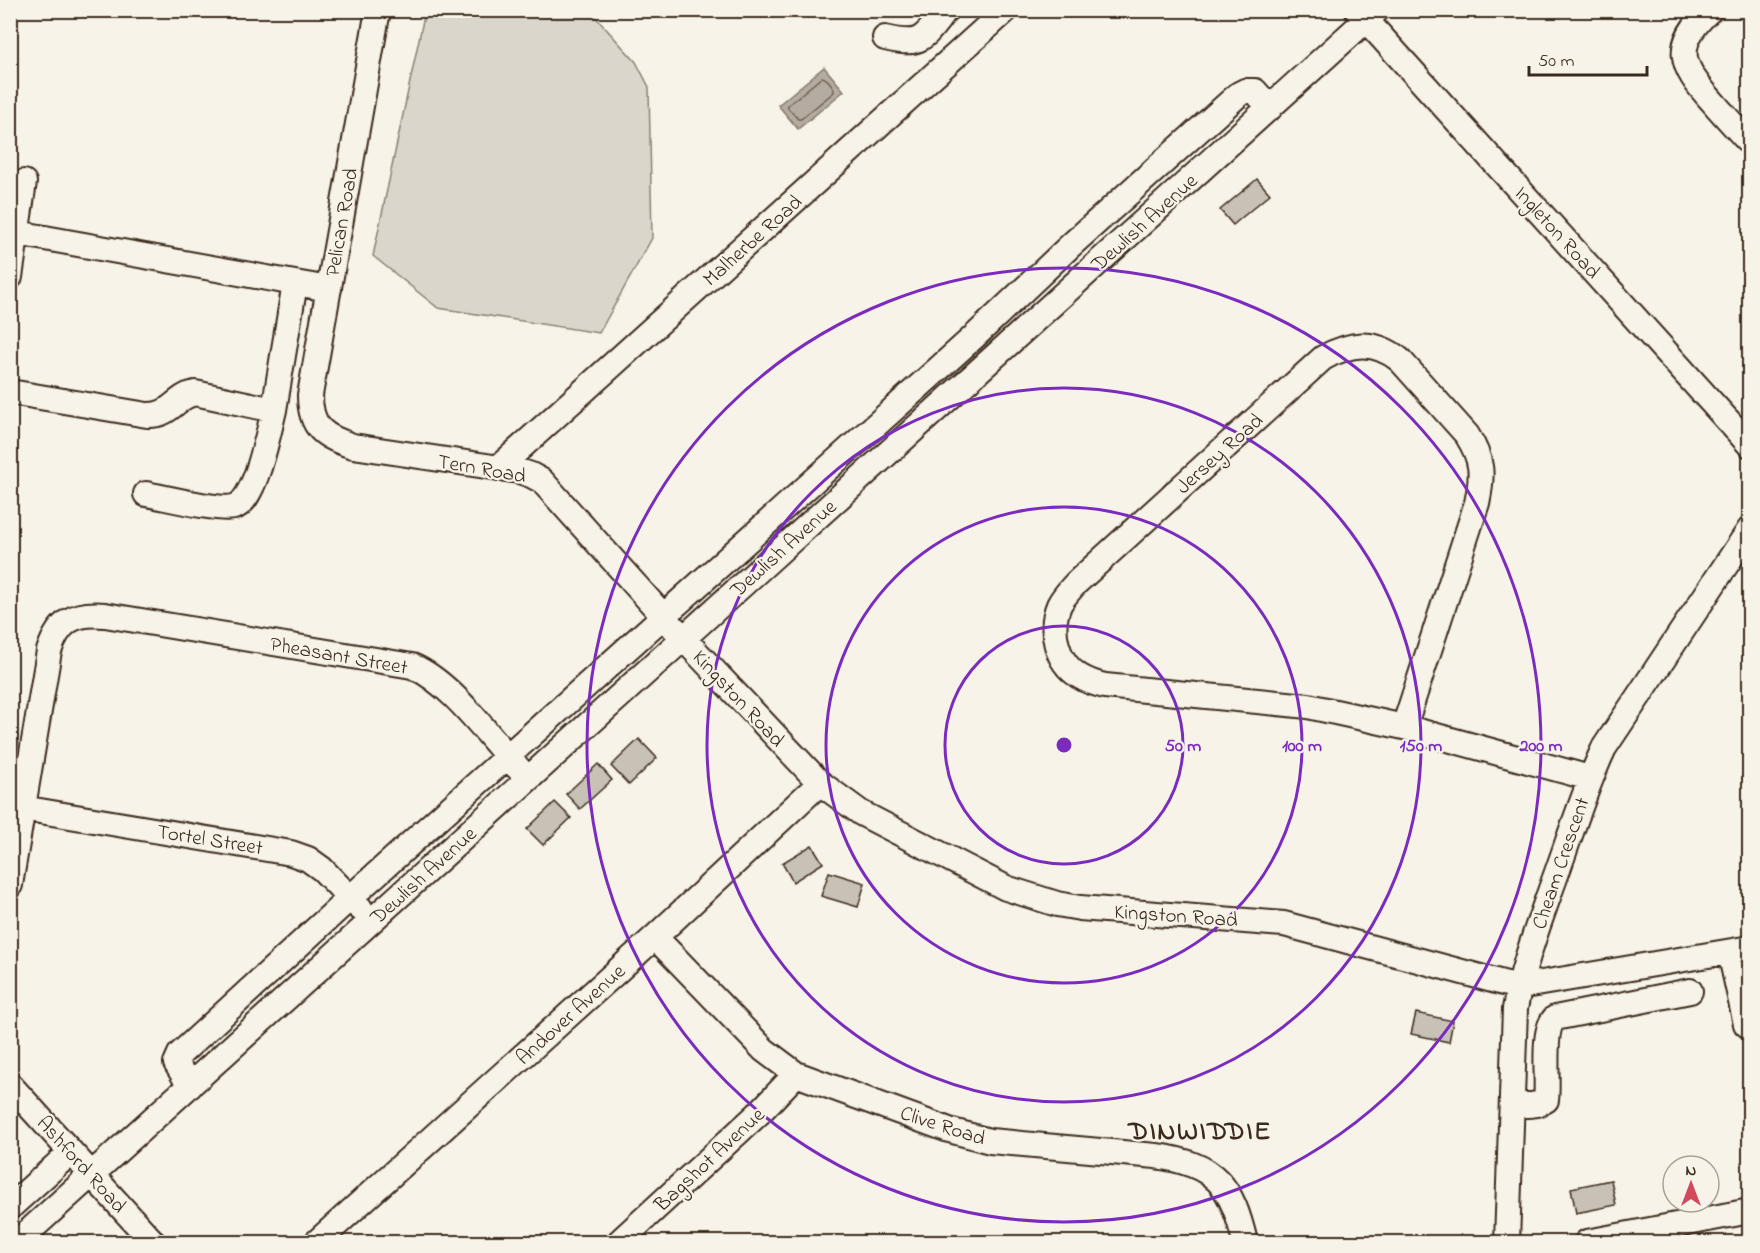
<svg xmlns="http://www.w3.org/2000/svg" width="1760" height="1253" font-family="'Indie Flower',sans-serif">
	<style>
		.green { fill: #dbd6cb; stroke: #8b8074; stroke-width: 1.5 }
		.water { fill: #b4aca0; stroke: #84786c; stroke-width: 1.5 }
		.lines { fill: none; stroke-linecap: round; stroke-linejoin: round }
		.shore { stroke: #6b5e52; stroke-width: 1.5 }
		.building { fill: #c8c1b6; stroke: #3b2a1e; stroke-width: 1.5 }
		.minor-casing { stroke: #3b2a1e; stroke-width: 28 }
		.minor { stroke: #f7f3e8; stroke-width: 24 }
		.ring { fill: none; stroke: #7b2cbf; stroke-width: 3 }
		.labels { text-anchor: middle; stroke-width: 4.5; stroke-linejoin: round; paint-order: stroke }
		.street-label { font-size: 21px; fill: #3b2a1e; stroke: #f7f3e8 }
		.district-label { font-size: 27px; font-weight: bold; letter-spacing: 1.5px; fill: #3b2a1e; stroke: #f7f3e8 }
		.centre { fill: #7b2cbf; stroke: #f7f3e8; stroke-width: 3 }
		.ring-label { font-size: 18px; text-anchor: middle; font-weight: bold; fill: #7b2cbf; stroke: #f7f3e8; stroke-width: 4.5; stroke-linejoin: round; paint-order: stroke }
	</style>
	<rect width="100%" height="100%" fill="#f7f3e8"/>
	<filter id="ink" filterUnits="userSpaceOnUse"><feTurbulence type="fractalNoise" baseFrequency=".0167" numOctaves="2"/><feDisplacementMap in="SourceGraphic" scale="12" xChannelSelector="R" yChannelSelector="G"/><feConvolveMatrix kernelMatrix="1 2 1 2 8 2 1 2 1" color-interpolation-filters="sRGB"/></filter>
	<g filter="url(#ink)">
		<!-- green -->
		<path class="green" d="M425,11h165l46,51 13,25 3,151 -53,95 -161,-25 -65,-52z"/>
		<!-- water -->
		<path class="water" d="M824,67l20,24 -46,38 -20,-24z"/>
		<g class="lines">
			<!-- shore -->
			<path class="shore" d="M822,77c5,1 12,9 12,15l-33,27h-3l-10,-11v-3z"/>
		</g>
		<!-- building -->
		<path class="building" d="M1257,179l13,15 -37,31 -13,-15z
			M639,739l18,19 -28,27 -18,-19z
			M598,764l14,16 -32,29 -14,-15z
			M555,802l16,16 -28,27 -16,-16z
			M812,845l11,18 -30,19 -11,-19z
			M829,872l36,11 -7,24 -37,-11z
			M1416,1013l37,8 -4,21 -38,-8z
			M1611,1180l5,25 -40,8 -5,-25z"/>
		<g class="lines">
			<defs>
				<path id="minor" d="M378,10l-68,385c0,33 14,42 43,51l166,25 12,4 11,6 141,157 137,145 41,30 145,75 51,16 23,4 204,16 234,63 232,-39
					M1357,10l393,435
					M1710,10c-38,35 -30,56 2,91 12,14 25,28 38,42
					M885,38c38,9 38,0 61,-28
					M17,233l278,50
					M10,277l14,-95
					M10,392l137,23c25,1 27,-18 48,-22l79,17 21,-127 34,6
					M498,468l508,-458
					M146,494c18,3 72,17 88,13 21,-4 35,-77 40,-97
					M1404,727l73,-224c6,-28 6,-43 -10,-68l-67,-75c-26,-21 -50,-17 -77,-2l-247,225c-6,7 -13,14 -17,22 -10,24 -3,57 20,71 8,5 17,8 26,10l203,20 96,21 186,51
					M22,808l269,45 17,6 14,10 38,39
					M10,885l39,-234c10,-30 25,-39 56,-36l307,51c40,17 76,70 106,102
					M655,937l109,113 32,24 153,56 41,11 166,15c60,8 76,30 89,86
					M1730,952l16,72 4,3
					M10,1085l143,157
					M190,1086l-14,-23 4,-9 171,-157 625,-562 95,-90 168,-151 6,-3h10l15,17
					M1512,1104c12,1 24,3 34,-4 3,-19 -5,-70 9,-82l135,-27
					M10,1207l61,-55
					M17,1242l1360,-1232
					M317,1242l338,-305 165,-154
					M619,1242l139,-128 38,-40
					M1507,1242l8,-233c7,-42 23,-83 37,-123 17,-46 31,-93 52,-138l146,-219
					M1587,1242l163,-31"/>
			</defs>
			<!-- minor casing -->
			<use href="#minor" class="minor-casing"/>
			<!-- minor -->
			<use href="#minor" class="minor"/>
		</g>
	</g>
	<!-- distance rings -->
	<g class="ring">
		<circle cx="1064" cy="745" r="119"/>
		<circle cx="1064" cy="745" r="238"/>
		<circle cx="1064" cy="745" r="357"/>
		<circle cx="1064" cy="745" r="477"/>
	</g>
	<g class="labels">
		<!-- street labels -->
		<g class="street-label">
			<text transform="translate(341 222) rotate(-80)" y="7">Pelican Road</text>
			<text transform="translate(1144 222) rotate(-42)" y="7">Dewlish Avenue</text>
			<text transform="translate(1558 232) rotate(48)" y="7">Ingleton Road</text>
			<text transform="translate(752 240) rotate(-42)" y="7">Malherbe Road</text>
			<text transform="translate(1219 453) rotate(-42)" y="7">Jersey Road</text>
			<text transform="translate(482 468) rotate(10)" y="7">Tern Road</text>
			<text transform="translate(783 548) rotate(-42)" y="7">Dewlish Avenue</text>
			<text transform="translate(339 655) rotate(10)" y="7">Pheasant Street</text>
			<text transform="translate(739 698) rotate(47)" y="7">Kingston Road</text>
			<text transform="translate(210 839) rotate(9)" y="7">Tortel Street</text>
			<text transform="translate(1560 863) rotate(-71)" y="7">Cheam Crescent</text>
			<text transform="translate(423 875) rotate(-42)" y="7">Dewlish Avenue</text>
			<text transform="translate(1176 915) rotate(4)" y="7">Kingston Road</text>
			<text transform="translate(570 1014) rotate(-42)" y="7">Andover Avenue</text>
			<text transform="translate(943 1125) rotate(18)" y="7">Clive Road</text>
			<text transform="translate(709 1159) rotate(-43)" y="7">Bagshot Avenue</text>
			<text transform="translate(82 1164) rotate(48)" y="7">Ashford Road</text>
		</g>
		<!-- district labels -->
		<g class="district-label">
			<text x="1200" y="1139">DINWIDDIE</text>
		</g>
	</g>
	<circle cx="1064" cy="745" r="9" class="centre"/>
	<g class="ring-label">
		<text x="1183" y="751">50 m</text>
		<text x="1302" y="751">100 m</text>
		<text x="1421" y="751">150 m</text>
		<text x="1541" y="751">200 m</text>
	</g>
	<!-- margin -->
	<rect width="1760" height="1253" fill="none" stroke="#f7f3e8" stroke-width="36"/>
	<rect x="18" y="18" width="1724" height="1217" fill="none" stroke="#3b2a1e" stroke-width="2" filter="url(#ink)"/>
	<!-- north arrow -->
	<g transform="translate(1691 1184)"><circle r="28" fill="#f7f3e8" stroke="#aca397" stroke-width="1.5"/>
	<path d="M0-4.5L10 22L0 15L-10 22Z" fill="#d1495b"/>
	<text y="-9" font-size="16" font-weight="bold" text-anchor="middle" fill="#3b2a1e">N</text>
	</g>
	<!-- scale -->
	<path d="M1529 66v9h118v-9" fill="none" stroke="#3b2a1e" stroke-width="3"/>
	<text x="1538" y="66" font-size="18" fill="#3b2a1e" stroke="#f7f3e8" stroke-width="4.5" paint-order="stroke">50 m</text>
</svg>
